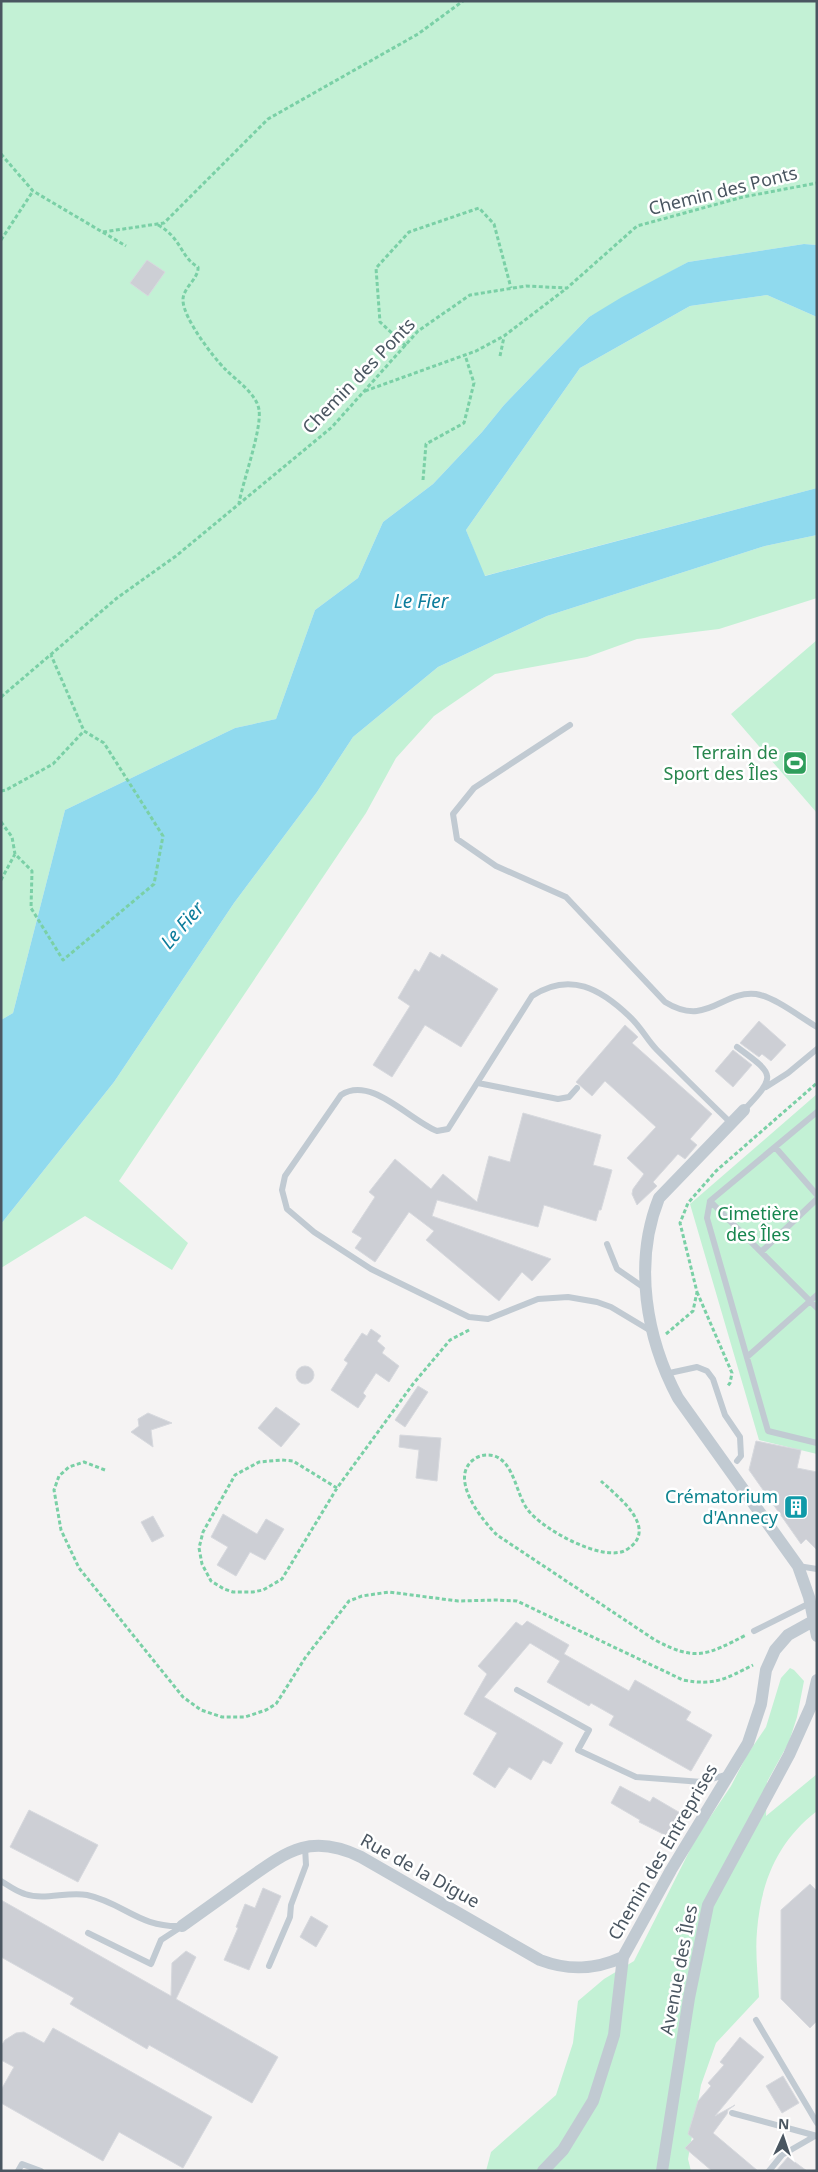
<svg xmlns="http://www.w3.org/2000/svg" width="818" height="2172" font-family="'Noto Sans',sans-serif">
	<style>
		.green { fill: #c3f1d5 }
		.water { fill: #90daee }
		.building { fill: #cdcfd5; stroke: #d7d9de }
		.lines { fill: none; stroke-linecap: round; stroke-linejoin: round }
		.path { stroke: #7ad0a6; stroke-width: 3; stroke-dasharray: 4 2.5; stroke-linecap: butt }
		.service { stroke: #c1cad2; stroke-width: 6 }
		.minor { stroke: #c1cad2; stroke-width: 12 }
		.labels { text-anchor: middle; stroke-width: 5; stroke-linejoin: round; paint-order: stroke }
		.street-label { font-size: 18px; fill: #4a5661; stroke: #fff }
		.leisure-label { font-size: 18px; fill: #27864d; stroke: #fff; text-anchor: end }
		.park-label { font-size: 18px; fill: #17864f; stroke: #fff }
		.culture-label { font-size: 18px; fill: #0d838f; stroke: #fff; text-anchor: end }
		.water-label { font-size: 19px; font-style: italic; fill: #0c7c9b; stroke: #fff }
	</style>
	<rect width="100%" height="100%" fill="#f5f3f3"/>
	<!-- green -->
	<path class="green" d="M1,1h816v244l-13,-1 -116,18 -99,55 -85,88 -22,27 -49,52 -50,38 -25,56 -43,32 -39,109 -41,9 -170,82 -52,203 -12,7z
		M767,295l50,22v171l-333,88 -18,-46 114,-162 110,-62z
		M817,535v63l-98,31 -82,10 -50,18 -92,17 -61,42 -38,42 -30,55 -247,368 69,62 -16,27 -87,-54 -84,52v-44l113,-142 120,-179 83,-111 36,-55 85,-70 109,-51 218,-70z
		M817,640v173l-86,-99z
		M817,1094v360l-58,-14 -69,-236z
		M790,1668l4,2 10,11 -7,36 -8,25 -22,40 -1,34 51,-42v37c-40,31 -56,71 -60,120 -2,22 1,45 2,66l-43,46 -15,42 -13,74 3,12h-205l5,-19 65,-57 17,-52 5,-42 26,-22 30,-18 62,-123 35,-52 16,-31 19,-28 15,-49z"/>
	<!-- water -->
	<path class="water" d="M804,244l13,1v72l-50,-22 -77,11 -110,62 -114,162 19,46 332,-88v47l-52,11 -218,70 -109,51 -85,70 -36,55 -83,111 -120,179 -113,142v-204l12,-7 52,-203 170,-82 41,-9 39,-109 43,-32 25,-56 50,-38 49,-52 22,-27 85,-88 33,-20 66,-35z"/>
	<!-- building -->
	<path class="building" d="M147,260l18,12 -17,24 -18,-13z
		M430,952l10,6 2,-4 56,35 -37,58 -36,-22 -33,52 -19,-12 37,-59 -12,-8 17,-29 4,3z
		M759,1021l27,24 -15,16 -9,-7 -3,3 -19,-14z
		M625,1025l13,12 -6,6 80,71 -22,25 7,6 -12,14 -7,-5 -25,28 4,4 -20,19 -5,-11 1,-5 11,-15 -17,-16 29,-31 -51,-46 -13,15 -16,-14z
		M733,1050l19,15 -19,22 -18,-16z
		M523,1113l78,22 -8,30 19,5 -11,40h-2l-3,11 -52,-16 -6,22 -101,-27 -5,16 119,43 -19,22 -10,-9 -23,29 -73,-61 8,-9 -25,-19 -34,50 -20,-14 7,-10 -10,-6 23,-35 -6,-5 26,-33 36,30 12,-15 34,28 12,-46 21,6z
		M371,1329l10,7 -4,5 8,7 -3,5 17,13 -10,16 -13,-9 -13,20 3,3 -8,12 -27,-18 17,-27 -4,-3 18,-27 5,3z
		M296 1375a9 9 0 1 1 18 0a9 9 0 1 1-18 0Z
		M418,1386l10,6 -23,35 -10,-7z
		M276,1407l24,17 -19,23 -23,-19z
		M148,1413l24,10 -21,7 2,17 -22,-15 8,-6 -1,-7z
		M400,1435l41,3 -4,43 -21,-3 3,-28 -20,-3z
		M756,1441l45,9 -4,18 20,4v78l-11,-11 -5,5 -52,-74z
		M223,1514l34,20 9,-15 18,10 -19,31 -15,-8 -14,24 -19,-11 11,-18 -17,-10z
		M153,1516l11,20 -12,6 -11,-20z
		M527,1621l42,24 -5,9 65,37 6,-11 56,32 -5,8 26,15 -21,36 -82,-46 5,-9 -23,-13 -2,3 -42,-24 13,-21 -30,-18 -46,54 79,46 -12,21 -8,-4 -12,20 -22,-13 -14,21 -22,-14 24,-41 -33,-19 23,-40 -9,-8 38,-44 6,4z
		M620,1786l30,16 3,-5 29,17 -13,23 -30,-15 1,-2 -29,-17z
		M29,1810l69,35 -20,37 -68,-35z
		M810,1884l7,7v130l-7,7 -29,-29v-89z
		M263,1888l18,8 -32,74 -25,-10 14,-32 -2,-1 9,-23 10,4z
		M1,1900l170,96 1,-33 14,-12 10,6 -20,42 102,58 -26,46 -103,-58 -2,4 -77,-45 4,-6 -73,-41z
		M311,1916l17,10 -12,21 -16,-10z
		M53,2028l159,89 -29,51 -64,-36 -16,29 -102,-58v-13l13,-23 -13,-7v-14l4,-6 11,-7 8,-1 20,11z
		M740,2037l24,20 -49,59 20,-11 -7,5 -1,4 -14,19 45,38h-46l-27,-23 9,-9 -6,-5 10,-33 13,-15 -3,-3 16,-18 -4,-3z
		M783,2076l16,27 -17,10 -16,-27z
		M788,2157l19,14h-31z"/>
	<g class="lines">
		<!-- path -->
		<path class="path" d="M1,154l32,37 93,55
			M158,225c24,13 22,32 40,42 1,12 -16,21 -15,34 1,18 30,56 42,68 11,11 32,25 34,41 3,19 -16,71 -20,93
			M103,232l61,-9 104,-104 150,-85 45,-33
			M1,240l32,-49
			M406,346l-26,-24 -4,-54 33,-36 70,-24 15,16 17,64
			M500,356l4,-19
			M365,391l111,-40 28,-15 63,-48
			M423,480l3,-36 38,-21 10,-40 -9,-28
			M1,697l116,-99 59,-42 156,-129 86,-96 52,-36 56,-9 41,2 70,-62 106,-29 74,-14
			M1,791l5,-1 47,-26 31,-33
			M1,822l11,15 3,17
			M1,880l14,-26 17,17 -1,37 32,52 91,-76 9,-48 -59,-93 -20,-12 -33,-76
			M697,1292l35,81 -2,10 -3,4
			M666,1334l27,-23 4,-19 -17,-69 8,-20 28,-32 101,-88
			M105,1470l-21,-8 -15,5 -10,9 -5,14 7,40 18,38 104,129 18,13 21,7h23l21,-7 10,-6 29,-46 44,-57 13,-5 27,-4 69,9 38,-1 21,1 166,79c32,6 42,-1 70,-15
			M601,1481c16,15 60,48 25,69 -23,13 -84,-21 -98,-40 -12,-15 -13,-46 -33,-54 -8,-2 -16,-1 -22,4 -24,19 9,60 24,75l158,105c41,22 52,15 91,-5
			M337,1488l-44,-27 -11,-1 -23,2 -24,13 -32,57 -4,16 3,16 9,17 13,8 9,3h20l10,-2 19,-11 55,-91 76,-104 37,-44 21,-11"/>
		<!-- service -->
		<path class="service" d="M570,725l-96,63 -21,26 4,25 39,27 70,31 99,105c42,26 57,-12 91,-8 19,3 44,23 61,33
			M737,1047c38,28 40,28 7,63
			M478,1083l80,16 11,-2 8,-9
			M766,1087l22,-14 29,-24
			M817,1112l-107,89 -3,17 61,213 49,12
			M775,1147l42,48
			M710,1201l107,107
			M607,1244l10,25 29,20
			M761,1252l56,-53
			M651,1331l-40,-24 -14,-5 -29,-5 -30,2 -50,20 -19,-2 -98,-48 -57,-37 -27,-23 -5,-19 3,-14 56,-81c30,-20 68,25 96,36l11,-2 84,-133c38,-25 69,-7 98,21 11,10 17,23 27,33 25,25 49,49 74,73
			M747,1357l70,-62
			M665,1374l32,-7 10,4 6,8 12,36 15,22 1,19 -4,5
			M798,1566l19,3
			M754,1631l56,-28
			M517,1690l72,40 -11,20 58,27 66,5 26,-8
			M1,1881c8,5 16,11 24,13 20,7 42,-3 62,1 37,8 52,33 95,31
			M88,1933l63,31 10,-24 20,-13
			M269,1966l21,-49 1,-12 15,-40 -1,-18
			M756,2020l61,103
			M732,2113l85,23
			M18,2171l4,-7 19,7
			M769,2171l13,-16 33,-19"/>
		<!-- minor -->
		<path class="minor" d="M744,1110l-85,88c-26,65 -13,140 19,200l120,168 11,31 8,39
			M182,1926c21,-15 42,-30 63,-45 41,-29 65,-49 116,-24l179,103c29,11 55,10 83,-3
			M543,2171l20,-21 30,-49 21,-66 9,-78 48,-87 77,-127 13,-39 5,-34 9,-20 13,-15 27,-15
			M662,2171l27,-173 19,-93 81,-150 22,-49 6,-26"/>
	</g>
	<!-- icons -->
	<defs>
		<symbol id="stadium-square" viewBox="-11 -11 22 22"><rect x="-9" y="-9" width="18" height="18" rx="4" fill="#2e9e5b" stroke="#fff"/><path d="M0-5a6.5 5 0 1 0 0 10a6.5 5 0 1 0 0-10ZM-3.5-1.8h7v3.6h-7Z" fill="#fff"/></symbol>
		<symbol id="building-square" viewBox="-11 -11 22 22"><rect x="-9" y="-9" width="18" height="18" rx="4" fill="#0f9aa8" stroke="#fff"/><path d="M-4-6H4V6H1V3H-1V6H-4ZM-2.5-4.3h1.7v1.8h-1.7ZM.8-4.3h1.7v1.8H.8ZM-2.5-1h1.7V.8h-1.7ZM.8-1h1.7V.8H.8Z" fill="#fff"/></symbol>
	</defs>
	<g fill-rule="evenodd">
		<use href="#stadium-square" x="781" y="749" width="28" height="28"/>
		<use href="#building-square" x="782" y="1493" width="28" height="28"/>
	</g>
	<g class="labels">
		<!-- street labels -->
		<g class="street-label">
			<text transform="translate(723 191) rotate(-14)" y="6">Chemin des Ponts</text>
			<text transform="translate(359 376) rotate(-46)" y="6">Chemin des Ponts</text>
			<text transform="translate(663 1852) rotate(-60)" y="6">Chemin des Entreprises</text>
			<text transform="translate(420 1871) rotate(29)" y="6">Rue de la Digue</text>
			<text transform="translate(679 1970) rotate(-79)" y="6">Avenue des Îles</text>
		</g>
		<!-- leisure labels -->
		<g class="leisure-label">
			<text x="778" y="759">Terrain de<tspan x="778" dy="21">Sport des Îles</tspan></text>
		</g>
		<!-- park labels -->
		<g class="park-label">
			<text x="758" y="1220">Cimetière<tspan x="758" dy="21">des Îles</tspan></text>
		</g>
		<!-- culture labels -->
		<g class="culture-label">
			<text x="778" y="1503">Crématorium<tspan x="778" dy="21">d'Annecy</tspan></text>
		</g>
		<!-- water labels -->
		<g class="water-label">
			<text x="421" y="608">Le Fier</text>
			<text transform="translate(182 925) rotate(-49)" y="7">Le Fier</text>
		</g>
	</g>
	<!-- border -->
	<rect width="818" height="2172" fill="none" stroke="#4a5661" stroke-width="5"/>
	<!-- north arrow -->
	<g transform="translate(783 2137) rotate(3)" stroke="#ffffff" stroke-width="4" paint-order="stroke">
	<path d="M0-4L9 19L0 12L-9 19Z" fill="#4a5661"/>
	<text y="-8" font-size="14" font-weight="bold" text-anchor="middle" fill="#4a5661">N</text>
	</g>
</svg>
